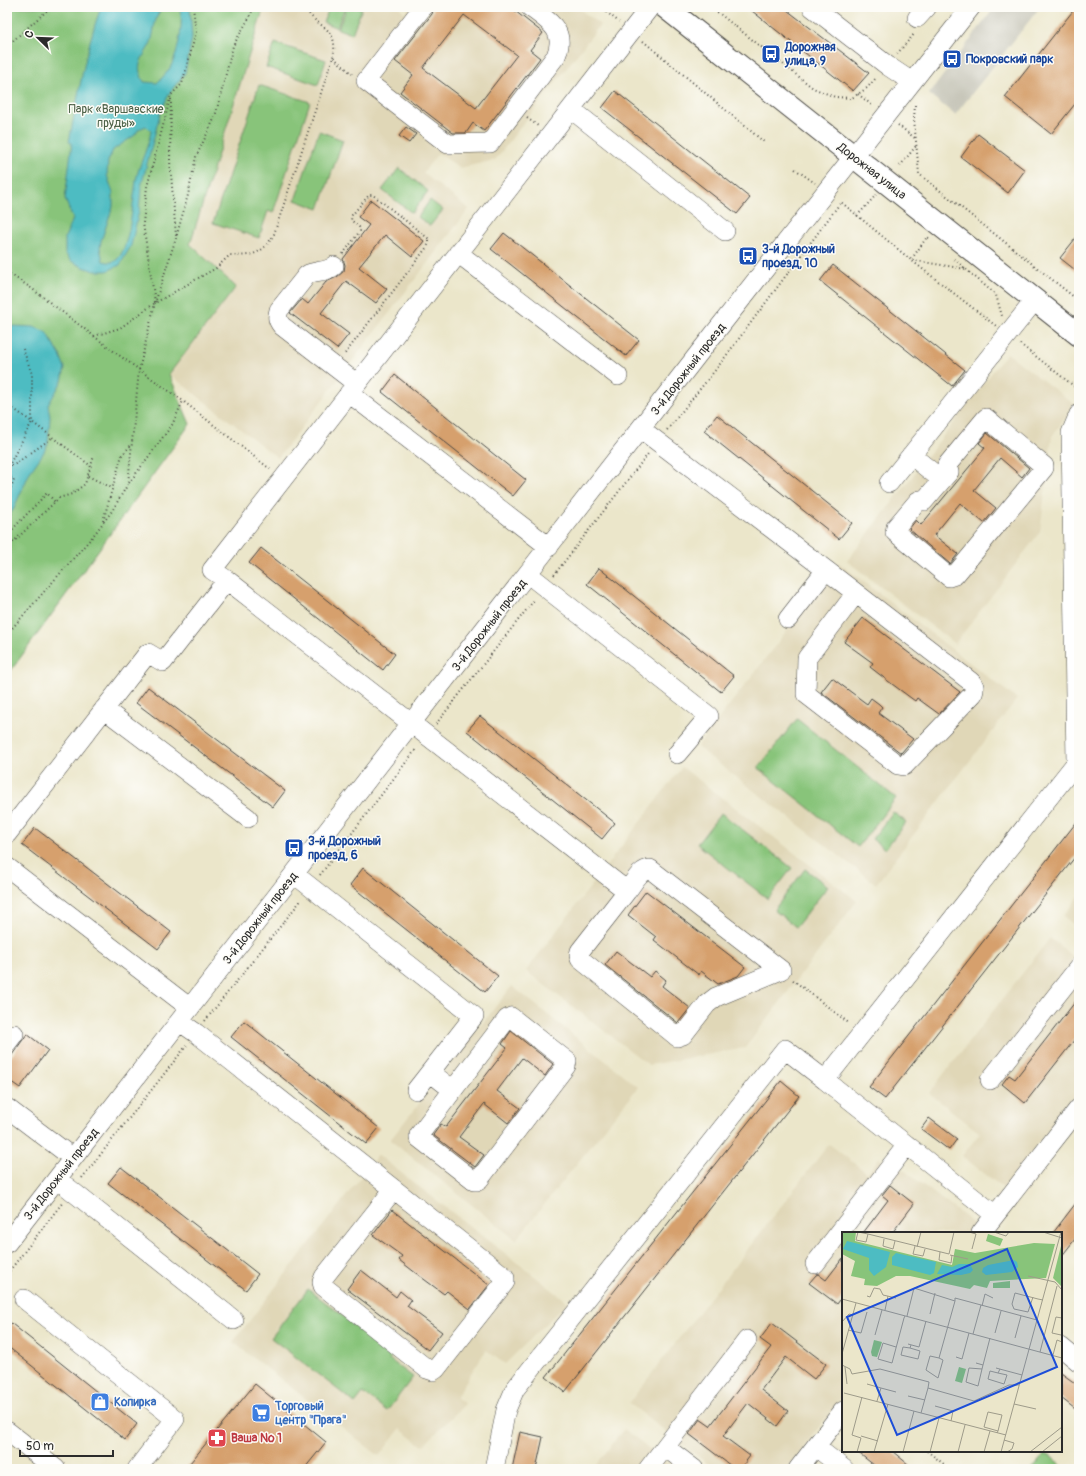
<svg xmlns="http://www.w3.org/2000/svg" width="1086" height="1476" font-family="Pangolin,sans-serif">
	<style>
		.built { fill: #e0d7b7 }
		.industrial { fill: #c6c5b8 }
		.green { fill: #88c47a; stroke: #5a7852 }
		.water { fill: #4dbcc2; stroke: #3c7476; fill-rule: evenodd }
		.building { fill: #d6a06d; fill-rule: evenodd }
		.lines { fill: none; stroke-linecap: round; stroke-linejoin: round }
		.minor-casing { stroke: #484743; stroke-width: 20 }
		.major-casing { stroke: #484743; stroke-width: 24 }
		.path { stroke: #484743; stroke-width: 2; stroke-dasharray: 1 3; stroke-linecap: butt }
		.minor { stroke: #fff; stroke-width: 19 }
		.major { stroke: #fff; stroke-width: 22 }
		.labels { text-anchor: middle; stroke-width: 3; stroke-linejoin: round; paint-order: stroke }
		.transit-label { font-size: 12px; font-weight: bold; fill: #164399; stroke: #fdfcf7; text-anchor: start }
		.park-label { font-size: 12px; fill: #4c6147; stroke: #fdfcf7 }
		.street-label { font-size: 12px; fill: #2b2b2b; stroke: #fdfcf7 }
		.shop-label { font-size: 12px; font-weight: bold; fill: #366cbe; stroke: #fdfcf7; text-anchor: start }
		.health-label { font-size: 12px; font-weight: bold; fill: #be3a42; stroke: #fdfcf7; text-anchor: start }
		.inset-road { fill: none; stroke: #9e9b8a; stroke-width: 1 }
		.view { fill: #1d4ed8; fill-opacity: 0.15; stroke: #1d4ed8; stroke-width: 2 }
		.inset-edge { fill: none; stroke: #2b2b2b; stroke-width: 2 }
	</style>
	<rect width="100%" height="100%" fill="#fdfcf7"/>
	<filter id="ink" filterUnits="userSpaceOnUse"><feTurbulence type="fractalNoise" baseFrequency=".025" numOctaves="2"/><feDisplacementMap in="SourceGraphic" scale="8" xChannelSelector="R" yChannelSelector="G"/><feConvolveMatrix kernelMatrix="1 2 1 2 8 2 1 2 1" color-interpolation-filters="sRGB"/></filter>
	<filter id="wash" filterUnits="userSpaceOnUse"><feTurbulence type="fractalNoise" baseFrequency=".012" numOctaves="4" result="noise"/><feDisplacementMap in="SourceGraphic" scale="16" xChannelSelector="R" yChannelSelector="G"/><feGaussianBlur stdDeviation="0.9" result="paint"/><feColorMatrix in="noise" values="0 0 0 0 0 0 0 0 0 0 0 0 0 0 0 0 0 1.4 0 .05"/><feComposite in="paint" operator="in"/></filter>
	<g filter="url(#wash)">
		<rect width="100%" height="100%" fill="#ebe6ca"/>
		<!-- built -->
		<path class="built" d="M264,7h135l6,6 5,-6h167l23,18 -105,135 -35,8 -22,-15 -15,20 46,36 -191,249 -109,-84 67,-87 -46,-43z
			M1007,353l68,52 -23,31 -12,96 -85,112 -108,-83z
			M839,563l178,136 -141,185 -179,-137z
			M682,767l175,134 -112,147 -96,17 -123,-94z
			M1079,896v33l-16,-13z
			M1050,938l29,23v129l-76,98 -41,-32 18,-23 -51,-40z
			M512,986l126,101 -122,153 -126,-100z
			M829,1144l38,29 12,-15 14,11 4,-4 77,59 -6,9h-125v163l-56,73h-73l-85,-66z
			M378,1155l190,147 -63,62 -19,-14 -30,47 9,7 -42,42 -23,-17 -21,27 -146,-114z
			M624,1429l52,40h-83z"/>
		<!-- industrial -->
		<path class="industrial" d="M995,7h45l-85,108 -26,-21z"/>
		<!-- green -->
		<path class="green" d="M7,7h257l-74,237 46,43 -67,87 21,50 -183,252z
			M330,7h15l-8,21 -14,-6z
			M347,7l15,1 -10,26 -14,-5z
			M275,43l51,17 -8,25 -52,-18z
			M259,85l51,17 -37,111 -5,-2 -9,27 -46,-15z
			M319,131l24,9 -24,69 -24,-9z
			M399,168l29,23 -16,22 -30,-23z
			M430,200l13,10 -13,16 -12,-9z
			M797,719l99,79 -38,49 -100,-79z
			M893,812l13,10 -21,27 -13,-10z
			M721,813l71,55 -24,31 -71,-55z
			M805,869l23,17 -32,41 -22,-17z
			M308,1289l85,65 -4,5 24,18 -26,34 -24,-18 -8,10 -84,-65z
			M1044,1455l7,1 16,13h-35z"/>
		<!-- water -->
		<path class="water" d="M101,7h62c-9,10 -8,20 -11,32 -2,9 -10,16 -12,25 -2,6 1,12 4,18l13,1c5,-5 11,-11 14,-17 7,-14 14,-45 8,-59h11l2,31 -7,35 -15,19 -10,22 -19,73 -2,24 -8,35 -11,19 -13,6h-13l-11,-4 -12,-6 -6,-8v-16l8,-18 -8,-20 7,-56 -3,-1c9,-45 16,-92 32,-135zM146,126l5,5c-2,14 -10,30 -14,44 -4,18 -6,77 -22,86 -4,2 -8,1 -12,0l-3,-13 1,-7 12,-35v-13l-6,-18 1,-14 5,-11 22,-15 4,-6z
			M14,326l20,1 12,5 14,23 5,13 -3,13 -14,24 2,12 -2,27 -6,11 -12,17 -17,38 -6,8v-190z"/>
		<g id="blocks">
			<!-- building -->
			<path class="building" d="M434,7h76l33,26 -13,17 10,8 -56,73 -11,-8 -7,10h-13l-53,-41 13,-17 -18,-14 37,-47zM464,15l53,40 -41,53 -53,-40z
				M747,7h36l86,66 -16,18z
				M1076,7h3v92l-28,35 -46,-37z
				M615,91l135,107 -13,16 -135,-106z
				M406,127l10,7 -7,9 -10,-7z
				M978,134l47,36 -17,23 -47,-36z
				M371,200l53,41 -12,16 -27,-22 -26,32 28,22 -11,14 -30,-22 -25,32 28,21 -12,15 -47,-36 12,-14 6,5 18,-22 11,-5 7,-6 1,-6 -2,-6 26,-34 -11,-8z
				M504,233l135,107 -13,16 -135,-107z
				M1079,234v39l-19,-15z
				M833,265l132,105 -13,16 -132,-105z
				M395,375l131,105 -13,16 -131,-104z
				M717,415l135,108 -13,16 -135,-108z
				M987,433l42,35 -7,9 -22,-19 -26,32 22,18 -12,15 -24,-20 -26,32 24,19 -8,10 -41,-35 7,-9 5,5 64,-77 -6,-5z
				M261,548l134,106 -12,16 -134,-107z
				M599,568l135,108 -13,16 -134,-108z
				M863,618l97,74 -21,22 -22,-16 -2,3 -27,-20 -18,-14 3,-4 -29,-21z
				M832,678l35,26 4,-6 8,6 3,3 -4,6 35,26 -12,14 -80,-61z
				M148,687l137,104 -12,16 -137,-104z
				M480,716l135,107 -13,16 -135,-108z
				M1079,819v33l-194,247 -16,-12z
				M35,828l136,104 -13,17 -136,-104z
				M363,868l135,108 -13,16 -135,-107z
				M646,891l99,76 -7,9 -20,8 -17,-13 -2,4 -45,-35 2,-3 -28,-22z
				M616,951l34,26 5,-6 11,9 -4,6 28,22 -12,15 -73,-58z
				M1079,997v37l-54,69 -23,-19 7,-9 6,4z
				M244,1021l135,107 -13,16 -135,-107z
				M511,1031l42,33 -8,12 -23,-18 -25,33 23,17 -12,15 -24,-19 -25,33 25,18 -9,12 -42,-32 8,-11 5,3 61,-79 -5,-4z
				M27,1034l21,16 -28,38 -13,-9v-17z
				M781,1081l18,15 -234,296 -19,-15z
				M929,1118l28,21 -8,11 -28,-21z
				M121,1167l137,107 -12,16 -138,-107z
				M890,1185l24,19 -22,29h-29l25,-33 -6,-5z
				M1079,1199v35l-18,23v-24h-8z
				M392,1210l97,75 -19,24 -23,-18 -3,3 -27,-20 -18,-14 3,-4 -29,-21z
				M843,1258v38l-6,8 -28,-21 7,-8 2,-1 8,6z
				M361,1270l35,27 4,-6 11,9 -4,6 35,26 -14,18 -81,-61z
				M7,1320l130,104 -12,16 -118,-94z
				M772,1323l54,41 -12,15 -28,-22 -25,33 27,21 -11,15 -29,-23 -25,33 27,20 -10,13h-5l-46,-35 11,-15 10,7 61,-79 -11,-8z
				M1061,1373l18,13v26l-18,-14z
				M255,1384l71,58 -22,27h-119z
				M520,1432l23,5 -7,32h-24z
				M856,1451h36l22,18h-35z"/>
		</g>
	</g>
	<g filter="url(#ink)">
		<use href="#blocks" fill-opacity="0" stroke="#484743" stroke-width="1"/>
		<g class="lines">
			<defs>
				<path id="minor" d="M423,7l-57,74 82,63 42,-1 66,-87c11,-26 -8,-35 -26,-49
					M812,7l76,59 24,16
					M917,18l10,-11
					M571,109l154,122
					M458,253l160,123
					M334,266c-8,7 -19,4 -27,9l-28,35c-2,7 -2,10 3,16l75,58
					M349,393l200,154
					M641,429l185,141 -38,49
					M911,455l31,25 -18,21 -4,-1 -2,1 -22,26 -1,5 54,45 6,-2 89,-107v-2l-58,-48 -39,47v2l2,5 -7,8
					M889,483l146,-183
					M826,570l144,111c5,4 5,7 3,13l-69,72 -6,-1 -92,-71 1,-36 49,-65
					M528,574l181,142 -32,38
					M227,580l400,311 -47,60 -1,4 1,4 95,76 2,2 6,-2 24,-31 9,-7 65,-27 -131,-101c-10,0 -17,15 -23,22
					M104,709l144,109
					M7,834l141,-181 15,9 64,-82 -15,-10 438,-563
					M7,867l183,141
					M294,874l180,142 -58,74
					M180,1022l16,11 308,243 1,2v4l-69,87 -3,2 -6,-2 -104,-83 -1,-4 2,-5 70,-88
					M7,1043l7,-9
					M430,1072l23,18 54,-71 4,-2 56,44 -1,5 -88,115h-4l-55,-43v-3l34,-45
					M825,1080l170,135
					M990,1080l89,-113
					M7,1108l66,50
					M57,1179l177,141
					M981,1233l98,-125
					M7,1243l692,-890 272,-346
					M815,1264l92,-119
					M24,1299l151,120 -38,50
					M1061,1347l18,15
					M7,1431l49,38
					M665,1447l82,-107
					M816,1447l28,22
					M494,1469l12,-59 9,-21 270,-340 40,31 251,-317 -5,-330 8,-19
					M648,1469l17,-22 29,22
					M798,1469l45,-58"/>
				<path id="major" d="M665,7l414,328"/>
			</defs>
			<!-- minor casing -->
			<use href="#minor" class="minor-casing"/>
			<!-- major casing -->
			<use href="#major" class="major-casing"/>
			<!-- path -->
			<path class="path" d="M305,7c10,22 35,18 28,50
				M600,7l19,15
				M711,7l102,81 22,9 17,1 15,-10 10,-11
				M643,41l121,101
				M7,46l44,-39
				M897,54l18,-21
				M858,94l15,12
				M171,99l-1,62 6,75
				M915,105l-1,14 5,55 160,127
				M527,118l11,8
				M898,125l18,14
				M900,166l16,-20
				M795,169l20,14
				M857,216l19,-21
				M929,238l-2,-1 -16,23 55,9
				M343,254l17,-23 -1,-4 -8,-7 1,-5 17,-20h4l56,44v4l-2,4 -83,108
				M954,259l42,36 6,21
				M7,272l24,16 85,65 67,48 87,68
				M155,302l-12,-79 4,-36 24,-92 11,-11 14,-51 -3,-26
				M94,336l26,-8 35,-25 61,-35 14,-13c22,2 33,-1 44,-21l59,-177 19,17
				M1020,344l59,46
				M23,349l9,25v48l59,44
				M7,404l25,18 -25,47
				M7,416l5,-7
				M667,430l50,-62 124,-166 70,58 85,66
				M7,465h7l39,-28
				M7,476l7,3 -7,19
				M88,476l24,12
				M129,483l43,-58 11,-24
				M103,521l19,-66 10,-11
				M7,535l40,-42 8,9
				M7,548l52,-50 13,-4 13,-10 9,-28
				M554,575l94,-121
				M7,634l86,-98 19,-25 16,-27 11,-114 16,-67 21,-65 12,-43 8,-38 19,-40 18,-71 16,-28 5,-11
				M436,724l99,-125
				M320,875l97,-127
				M793,980l57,44
				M205,1021l97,-122
				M82,1178l105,-133
				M7,1274l56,-72
				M927,1451l23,18"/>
			<!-- minor -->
			<use href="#minor" class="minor"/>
			<!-- major -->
			<use href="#major" class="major"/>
		</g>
	</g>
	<!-- icons -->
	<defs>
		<symbol id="bus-square" viewBox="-11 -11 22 22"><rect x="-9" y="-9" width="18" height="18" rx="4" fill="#1a4fb4" stroke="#fdfcf7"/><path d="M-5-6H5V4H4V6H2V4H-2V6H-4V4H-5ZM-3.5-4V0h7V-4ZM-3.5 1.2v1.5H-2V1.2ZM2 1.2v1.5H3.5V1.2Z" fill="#fff"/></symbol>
		<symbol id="shop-square" viewBox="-11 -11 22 22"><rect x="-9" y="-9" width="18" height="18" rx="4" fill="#3f7fe0" stroke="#fdfcf7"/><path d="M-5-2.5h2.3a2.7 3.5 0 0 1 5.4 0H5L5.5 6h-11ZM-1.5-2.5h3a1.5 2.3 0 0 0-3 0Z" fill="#fff"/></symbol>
		<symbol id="supermarket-square" viewBox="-11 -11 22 22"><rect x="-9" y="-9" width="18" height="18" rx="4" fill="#3f7fe0" stroke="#fdfcf7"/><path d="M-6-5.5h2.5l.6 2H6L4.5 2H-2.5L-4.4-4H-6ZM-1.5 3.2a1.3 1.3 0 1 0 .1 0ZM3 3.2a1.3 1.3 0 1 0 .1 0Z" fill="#fff"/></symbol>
		<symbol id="pharmacy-square" viewBox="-11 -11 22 22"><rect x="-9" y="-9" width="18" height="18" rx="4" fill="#e0444e" stroke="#fdfcf7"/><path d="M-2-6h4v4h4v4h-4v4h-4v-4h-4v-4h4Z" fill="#fff"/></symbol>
	</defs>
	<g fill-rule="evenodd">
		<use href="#bus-square" x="760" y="43" width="22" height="22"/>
		<use href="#bus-square" x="941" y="48" width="22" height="22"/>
		<use href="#bus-square" x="737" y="245" width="22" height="22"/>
		<use href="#bus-square" x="283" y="837" width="22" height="22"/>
		<use href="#shop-square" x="89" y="1391" width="22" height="22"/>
		<use href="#supermarket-square" x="250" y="1402" width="22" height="22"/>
		<use href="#pharmacy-square" x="206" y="1427" width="22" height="22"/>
	</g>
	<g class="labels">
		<!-- transit labels -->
		<g class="transit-label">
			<text x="785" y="51">Дорожная<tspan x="785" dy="14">улица, 9</tspan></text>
			<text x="966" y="63">Покровский парк</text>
			<text x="762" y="253">3-й Дорожный<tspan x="762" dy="14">проезд, 10</tspan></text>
			<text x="308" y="845">3-й Дорожный<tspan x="308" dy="14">проезд, 6</tspan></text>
		</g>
		<!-- park labels -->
		<g class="park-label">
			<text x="116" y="113">Парк «Варшавские<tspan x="116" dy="14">пруды»</tspan></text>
		</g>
		<!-- street labels -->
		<g class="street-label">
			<text transform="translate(872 171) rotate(38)" y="4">Дорожная улица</text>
			<text transform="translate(688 369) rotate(-52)" y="4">3-й Дорожный проезд</text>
			<text transform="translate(489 625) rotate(-52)" y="4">3-й Дорожный проезд</text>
			<text transform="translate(260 918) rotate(-52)" y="4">3-й Дорожный проезд</text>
			<text transform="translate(61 1174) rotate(-52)" y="4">3-й Дорожный проезд</text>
		</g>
		<!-- shop labels -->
		<g class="shop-label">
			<text x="114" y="1406">Копирка</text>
			<text x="275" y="1410">Торговый<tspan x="275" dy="14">центр "Прага"</tspan></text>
		</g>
		<!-- health labels -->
		<g class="health-label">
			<text x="231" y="1442">Ваша № 1</text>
		</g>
	</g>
	<!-- overview -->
	<g transform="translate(842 1232)">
		<rect width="220" height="220" fill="#ebe6ca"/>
		<path d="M0,0h14l-1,9 97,24 3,-16 20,4 59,-10 21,1 -9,34 -56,3 -3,7 -13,-3 -4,4 -60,-13h-14l-19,10 -13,-1 1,-6 -14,-3 4,-15 -13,-7zM146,2l15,5 -3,7 -14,-5zM220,10v45l-9,-9zM168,49v7h-17v-5zM32,108l8,2 -5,15 -5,-1 -1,-4zM117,135l7,2 -4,14 -7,-2z" fill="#88c47a"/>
		<path d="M5,9l43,11 -4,15 -12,9 -5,-6v-12l-26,-9zM54,21l40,9 -2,11 -4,2 -38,-10v-8zM172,28l3,2 1,5 -6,5 -26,3 -4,-3 1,-4 5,-3zM117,32h11l3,6 -3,3 -9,2 -24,-1 5,-9 10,2z" fill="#4dbcc2"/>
		<path class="inset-road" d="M16,0l10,2 -2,8 -10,-2zM127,0l7,2 -4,15M152,0l12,4 3,-4M201,0l19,6M26,2l81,20 5,-22M42,7l-1,7 10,3 2,-8M73,14l-2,8 10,2 2,-7M75,15l4,-15M98,20l-1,8 12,3 1,-8M108,23l18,4M186,44l27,6 7,8M25,64l3,1 4,-9 6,1 3,6 13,3M191,65l-5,15 -14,-3 -2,-5 3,-11 23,6 5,1M0,67l220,59M140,74l3,-12 8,4M43,78l3,-14M88,82l5,-21M65,84l7,-28 41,13v-3l82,22M0,90l7,-8 4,1M6,98l13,3 6,-21M153,101l6,-22M131,102l8,-29M33,103l7,-25M219,103l-9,-2 4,-16 6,1M173,106l6,-22M66,112l11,3 7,-26M54,115l-13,-4 -5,16 14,4 12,-45 1,-2M68,116l-7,-1 -2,8 17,4 2,-8 -10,-3 1,-3M198,120l17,-66M0,122l14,-51M211,123l4,-15 5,2M114,125l6,2 7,-26M97,126l4,2 -5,18 -12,-8 4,-14 9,2 16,-57M134,131l7,2 7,-27M0,133l8,4 2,5 28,-5 49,13 -1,6 46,13 35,-16h10M3,135l2,17M154,136l26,7M140,137l-13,-1 -3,14 12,4 4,-17 1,-4M156,141l9,2 -3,9 -16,-5 2,-8 8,2 2,-4M25,152l14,4 -4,13M39,156l15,4M2,161l162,42M66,164l17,4M172,172l22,5M93,174l18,5 -2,10M79,181l7,-25M155,201l1,-2 -14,-4 4,-15 14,3 -4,16M19,204l17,5M162,208l10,3 -2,6 -5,3M15,220l4,-14 -9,-3 10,-38M32,220l14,-48M61,220l11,-41M88,220l9,-34M116,220l7,-27M142,220l6,-21M159,220l60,-220M188,220l32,-25M200,220l20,-16"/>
		<path class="view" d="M165,17l50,118 -160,68 -50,-118z"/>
		<rect width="220" height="220" class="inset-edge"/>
	</g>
	<!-- margin -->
	<rect width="1086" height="1476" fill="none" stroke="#fdfcf7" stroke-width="24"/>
	<!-- north arrow -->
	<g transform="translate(38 38) rotate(293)" stroke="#fdfcf7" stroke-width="3" paint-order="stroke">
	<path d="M0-3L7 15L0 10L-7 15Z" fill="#2b2b2b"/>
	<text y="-6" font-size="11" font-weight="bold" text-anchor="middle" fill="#2b2b2b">С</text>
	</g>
	<!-- scale -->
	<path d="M20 1450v6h93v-6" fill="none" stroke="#2b2b2b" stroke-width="2"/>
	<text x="26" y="1450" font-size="12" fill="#2b2b2b" stroke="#fdfcf7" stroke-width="3" paint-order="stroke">50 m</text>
</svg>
